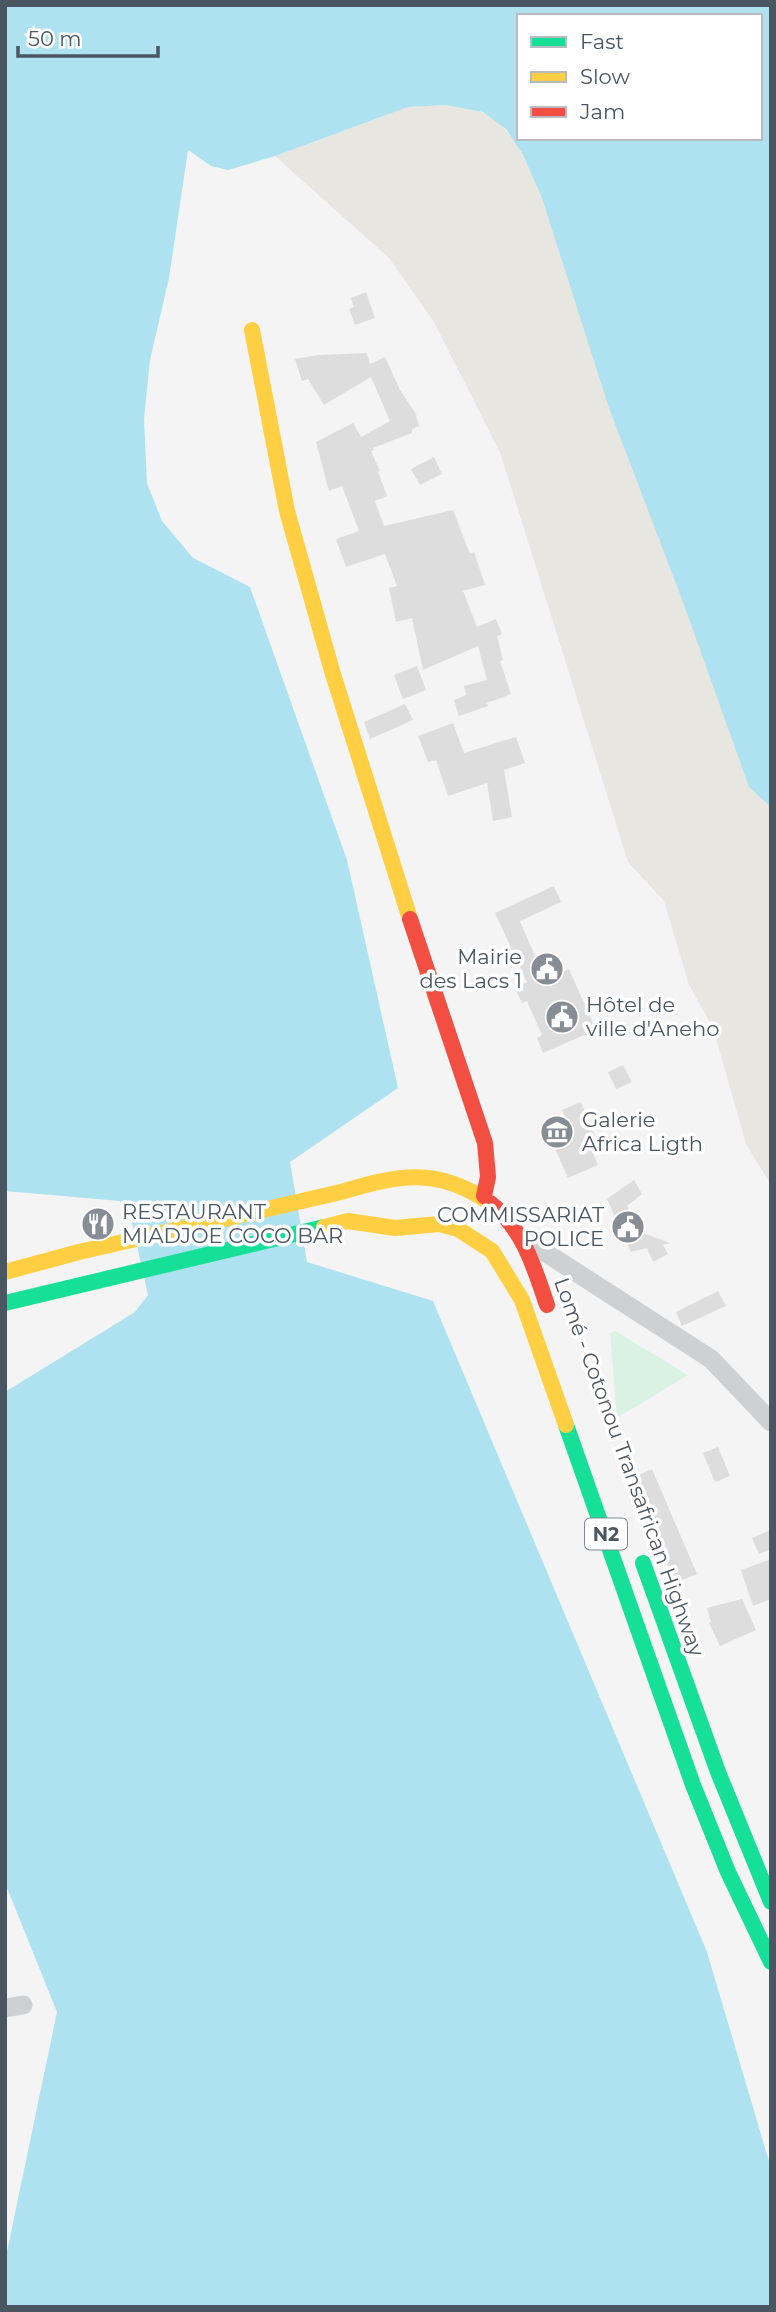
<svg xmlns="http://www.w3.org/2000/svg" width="776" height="2312" font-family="Montserrat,sans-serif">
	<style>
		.green { fill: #d9f2e3 }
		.sand { fill: #e7e6e1 }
		.water { fill: #aee2f0; fill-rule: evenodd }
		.building { fill: #ddddde }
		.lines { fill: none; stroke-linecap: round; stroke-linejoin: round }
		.street { stroke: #ced0d2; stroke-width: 19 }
		.fast { stroke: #16e098; stroke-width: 16 }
		.slow { stroke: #ffcf43; stroke-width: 16 }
		.jam { stroke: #f24e42; stroke-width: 16 }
		.labels { text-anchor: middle; stroke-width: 7; stroke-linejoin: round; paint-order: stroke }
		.shield { fill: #fff; stroke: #808990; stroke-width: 2 }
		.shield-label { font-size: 19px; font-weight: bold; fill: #4a5661 }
		.poi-label { font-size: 21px; fill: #4a5661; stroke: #fff; text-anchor: start }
		.street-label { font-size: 21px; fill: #4a5661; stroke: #fff }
	</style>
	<rect width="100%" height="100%" fill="#f4f4f4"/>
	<!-- green -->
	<path class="green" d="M615,1331l73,44 -71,43 -7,-85z"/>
	<!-- sand -->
	<path class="sand" d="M446,105c12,2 27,3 38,8 32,17 44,54 58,85l207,588 22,21v378l-25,-41 -33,-116 -24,-43 -25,-84 -36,-39 -127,-407 -67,-133 -45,-64 -114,-102 133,-49z"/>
	<!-- water -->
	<path class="water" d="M5,5h766v802l-22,-20 -66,-185 -74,-194 -67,-210 -19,-43 -17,-26 -23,-17 -37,-7 -38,2 -133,49 -47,14 -17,-4 -23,-16 -19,128 -19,82 -6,59 3,64 15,38 31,37 57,29 97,273 51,228 -108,74 17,100 126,39 274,651 64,216v139h-766v-46l52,-249 -52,-129v-491l130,-80 13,-17 -17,-77 -11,-17 -115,-10zM519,16h241v122h-241z"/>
	<!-- building -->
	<path class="building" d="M366,292l9,26 -20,7 -6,-16 5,-2 -3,-9z
		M367,353l3,11 15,-7 15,33 16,24 3,12 -7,3v4l-39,15 1,2 -3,1 9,20 -2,1 9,24 -12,5 9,25 69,-16 17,44 4,-2 11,33 -22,6 14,36 19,-8 6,15 -5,2 6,24 -3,1 11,33 -24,9 1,3 -29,10 -5,-16 12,-5 -2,-9 23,-6 -9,-34 -55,24 -11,-52 -16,4 -7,-34 8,-2 -12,-32 -39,13 -10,-28 23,-8 -17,-45 -13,5 -13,-49 37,-19 8,14 29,-16 -19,-44 -47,28 -16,-26 -6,2 -7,-22 23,-4z
		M434,457l8,17 -22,11 -9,-16z
		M417,666l9,24 -23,9 -9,-24z
		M405,704l8,16 -43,19 -6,-17z
		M453,723l11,30 52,-16 9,26 -21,7 8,47 -19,4 -6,-38 -39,13 -12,-36 -8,2 -10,-26z
		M554,886l7,16 -41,19 25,58 24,-10 27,61 -53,23 -6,-15 5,-3 -15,-34 -5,2 -7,-15 12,-6 -32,-69z
		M623,1065l9,17 -16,7 -8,-17z
		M581,1102l20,48 -8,3 5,12 -30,13 -21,-48 20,-9 -5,-11z
		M634,1180l8,14 -15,12 11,25 32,12 -7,2 5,9 -15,8 -6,-14 -16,4 -24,-53z
		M718,1291l8,15 -44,20 -6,-14z
		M718,1447l12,29 -15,6 -12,-29z
		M652,1469l45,105 -22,9 -31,-75 3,-1 -13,-30z
		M771,1530v19l-12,5 -7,-16z
		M771,1559v40l-18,7 -12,-36z
		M742,1599l14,31 -36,16 -11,-23 2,-1 -4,-14z"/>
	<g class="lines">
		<!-- street -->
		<path class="street" d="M526,1240l185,119 60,63
			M5,2008l18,-3"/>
		<!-- fast -->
		<path class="fast" d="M5,1303l319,-76
			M566,1425l127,360 35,87 43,90
			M643,1563l75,209 53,130"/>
		<!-- slow -->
		<path class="slow" d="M252,330l35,181 45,160 78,248
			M324,1227l24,-6 47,7 44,-4 19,5 34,22 30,49 44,125
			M5,1272l74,-20 262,-60c57,-17 96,-26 149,11"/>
		<!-- jam -->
		<path class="jam" d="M410,919l75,224 3,34 -4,19
			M490,1203c33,25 44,64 57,102"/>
	</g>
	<!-- icons -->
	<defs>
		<symbol id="civic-disc" viewBox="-11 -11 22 22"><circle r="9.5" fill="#868d94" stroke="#fff"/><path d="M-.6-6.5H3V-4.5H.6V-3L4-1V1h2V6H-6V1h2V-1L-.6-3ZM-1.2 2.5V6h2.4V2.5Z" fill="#fff"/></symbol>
		<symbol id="museum-disc" viewBox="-11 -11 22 22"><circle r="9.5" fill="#868d94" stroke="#fff"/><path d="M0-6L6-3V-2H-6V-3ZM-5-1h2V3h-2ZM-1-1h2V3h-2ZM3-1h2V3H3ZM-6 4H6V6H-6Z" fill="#fff"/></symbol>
		<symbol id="restaurant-disc" viewBox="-11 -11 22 22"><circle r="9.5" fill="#868d94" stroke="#fff"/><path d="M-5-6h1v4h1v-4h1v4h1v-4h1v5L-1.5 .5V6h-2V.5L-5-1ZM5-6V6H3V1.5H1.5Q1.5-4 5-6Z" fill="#fff"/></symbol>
	</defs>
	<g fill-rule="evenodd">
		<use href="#civic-disc" x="528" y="950" width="38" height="38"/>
		<use href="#civic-disc" x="543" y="998" width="38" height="38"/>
		<use href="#museum-disc" x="538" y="1113" width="38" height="38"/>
		<use href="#restaurant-disc" x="79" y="1205" width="38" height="38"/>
		<use href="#civic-disc" x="609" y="1208" width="38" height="38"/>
	</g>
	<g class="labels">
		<!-- shield labels -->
		<rect class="shield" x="585" y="1518.5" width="42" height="31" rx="5"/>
		<g class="shield-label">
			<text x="606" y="1541">N2</text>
		</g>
		<!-- poi labels -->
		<g class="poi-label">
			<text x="522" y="964" text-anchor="end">Mairie<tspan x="522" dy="24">des Lacs 1</tspan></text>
			<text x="586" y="1012">Hôtel de<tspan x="586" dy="24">ville d'Aneho</tspan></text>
			<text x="582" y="1127">Galerie<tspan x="582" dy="24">Africa Ligth</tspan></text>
			<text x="122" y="1219">RESTAURANT<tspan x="122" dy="24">MIADJOE COCO BAR</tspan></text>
			<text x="604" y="1222" text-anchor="end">COMMISSARIAT<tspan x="604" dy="24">POLICE</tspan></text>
		</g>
		<!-- street labels -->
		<g class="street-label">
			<text transform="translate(629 1467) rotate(70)" y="7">Lomé - Cotonou Transafrican Highway</text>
		</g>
	</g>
	<!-- border -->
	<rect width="776" height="2312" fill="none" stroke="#4a5661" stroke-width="14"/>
	<!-- legend -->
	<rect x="517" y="14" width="245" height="126" fill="#ffffff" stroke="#b7bbc0" stroke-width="2"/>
	<rect x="531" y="37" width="35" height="10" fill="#16e098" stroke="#b7bbc0" stroke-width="2"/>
	<text x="580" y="49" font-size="21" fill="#4a5661">Fast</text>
	<rect x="531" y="72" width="35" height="10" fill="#ffcf43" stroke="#b7bbc0" stroke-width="2"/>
	<text x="580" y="84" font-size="21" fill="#4a5661">Slow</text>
	<rect x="531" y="107" width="35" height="10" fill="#f24e42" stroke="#b7bbc0" stroke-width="2"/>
	<text x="580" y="119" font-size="21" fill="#4a5661">Jam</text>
	<!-- scale -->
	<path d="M18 46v10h140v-10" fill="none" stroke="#4a5661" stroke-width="3.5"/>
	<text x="28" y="46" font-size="21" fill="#4a5661" stroke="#ffffff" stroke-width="5" paint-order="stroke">50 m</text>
</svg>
